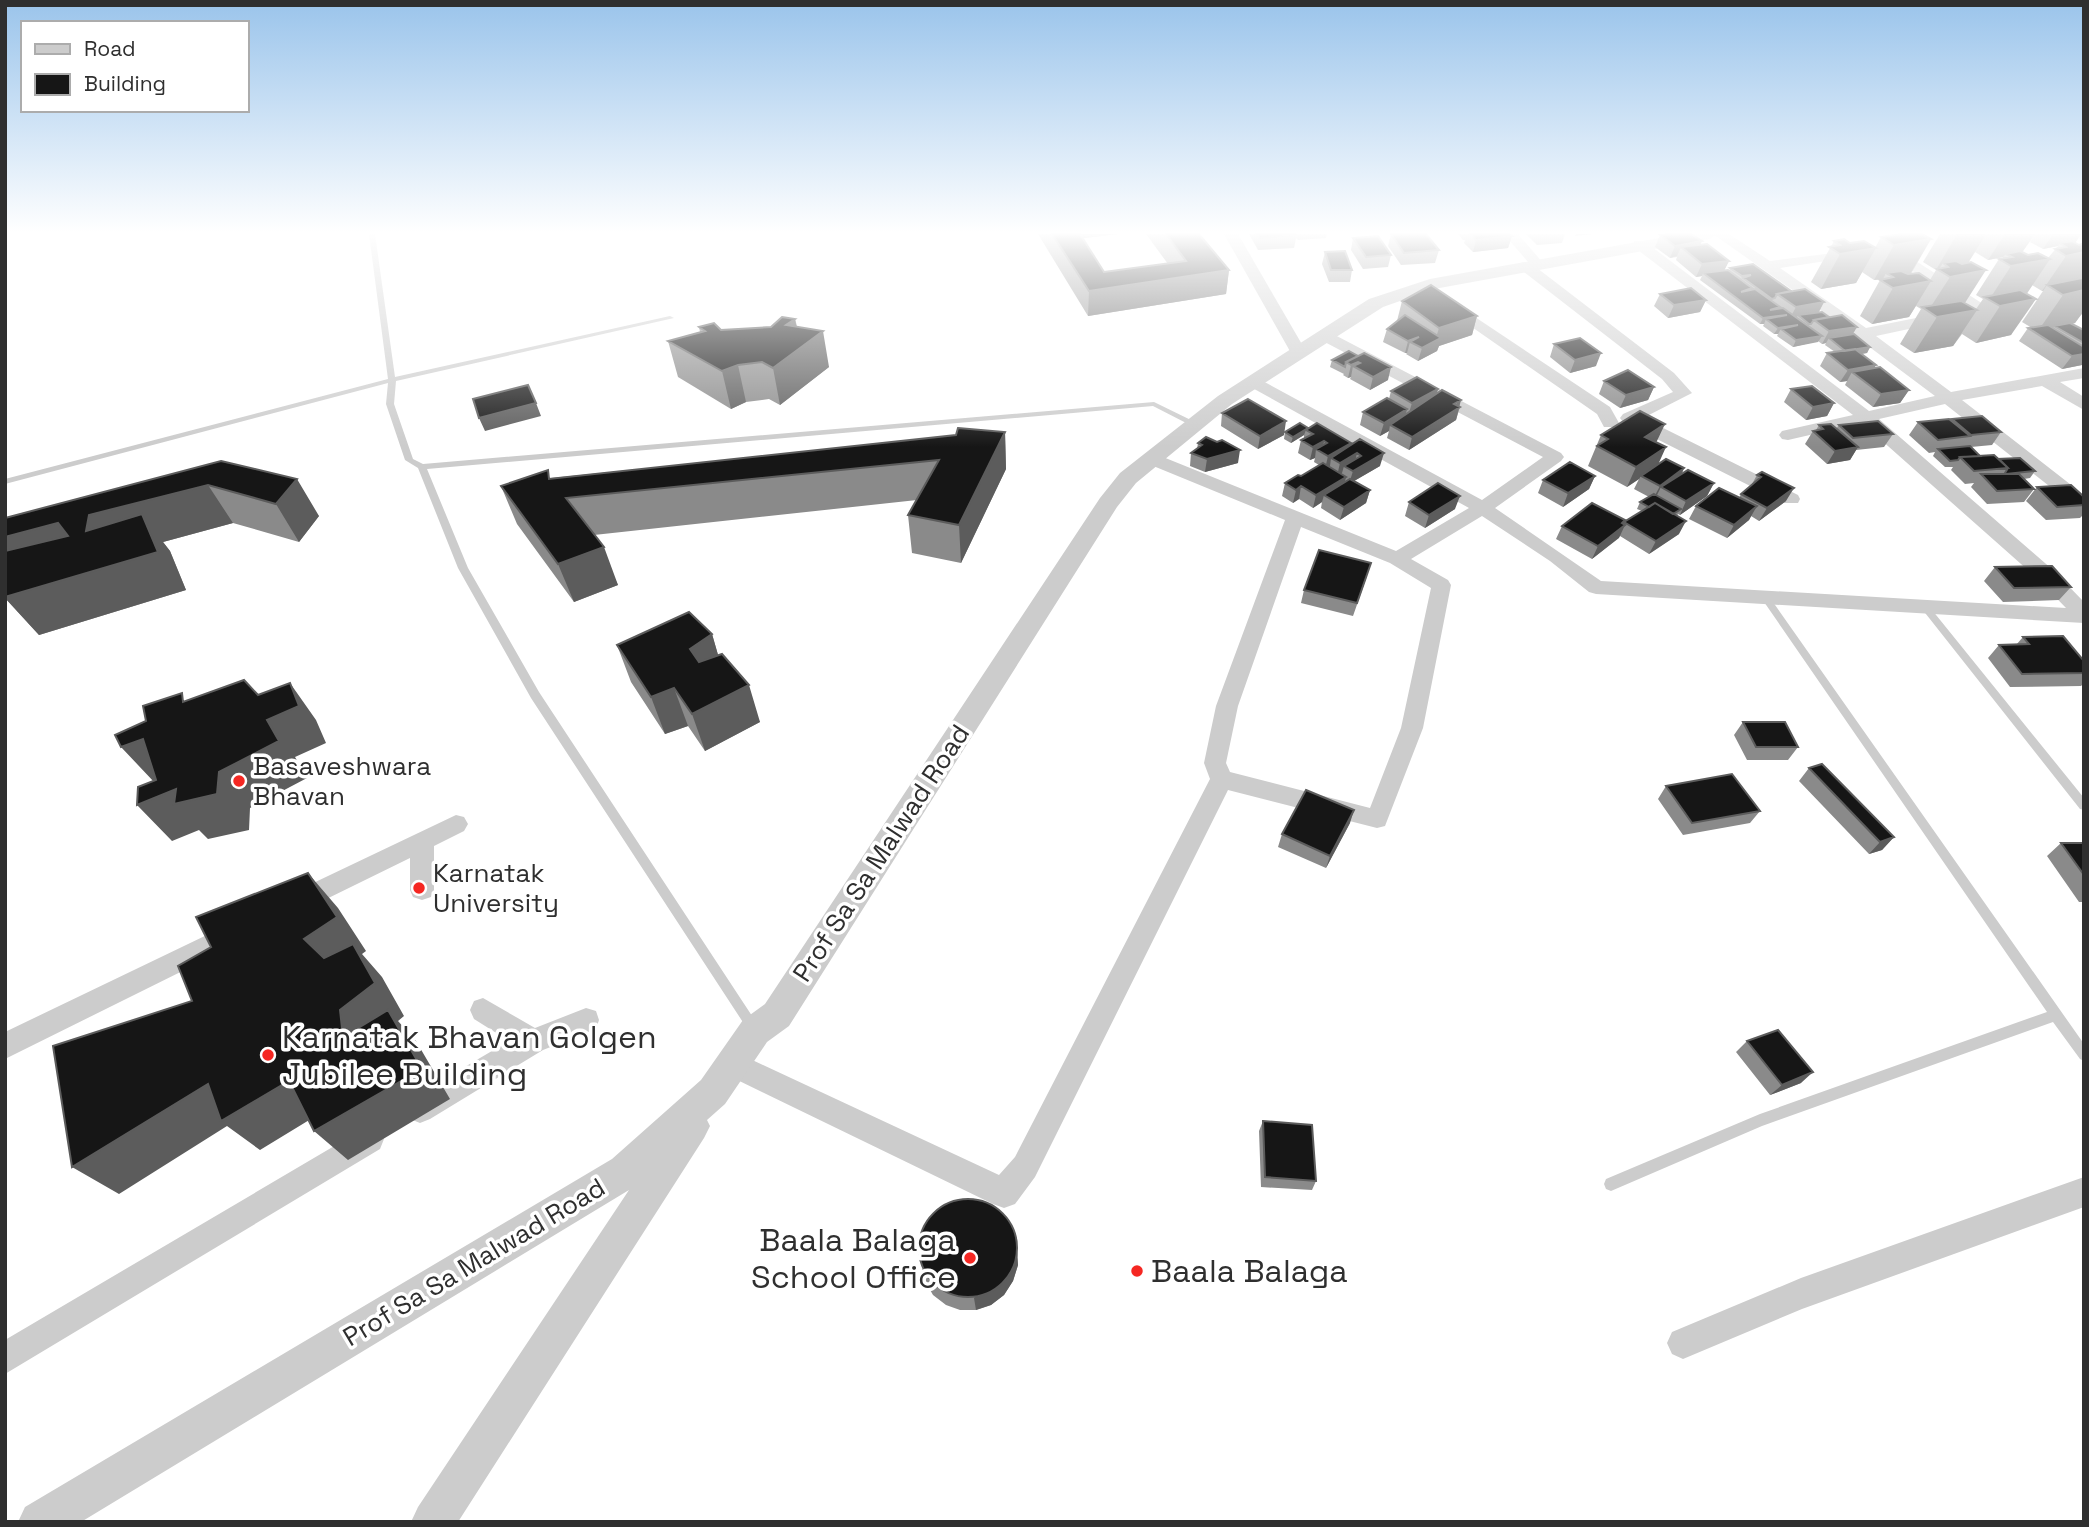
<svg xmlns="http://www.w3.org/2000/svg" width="2089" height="1527" font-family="'Space Grotesk',sans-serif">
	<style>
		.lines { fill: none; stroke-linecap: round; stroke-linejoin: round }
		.service { fill: #ccc; fill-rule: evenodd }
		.minor { fill: #ccc; fill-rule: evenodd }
		.tertiary { fill: #ccc; fill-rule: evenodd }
		.wall { fill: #8a8a8a; fill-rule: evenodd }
		.shaded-wall { fill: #5c5c5c }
		.building { fill: #161616; stroke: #5c5c5c; stroke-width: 2 }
		.poi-dot { fill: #f52722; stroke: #fff; stroke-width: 2.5 }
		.labels { text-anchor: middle; stroke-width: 7; stroke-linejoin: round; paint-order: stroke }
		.poi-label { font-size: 26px; fill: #2f2f2f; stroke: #fff; text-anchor: start }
		.street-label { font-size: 26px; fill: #2f2f2f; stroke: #fff }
		.near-poi-label { font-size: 32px; fill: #2f2f2f; stroke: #fff; text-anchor: start }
	</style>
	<rect width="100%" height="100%" fill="#fff"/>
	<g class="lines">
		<!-- service -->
		<path class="service" d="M369,234h6l20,143 275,-61 4,2 -278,63 -2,23 19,55 10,5 731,-62 45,22 -4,2h-3l-39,-20 -726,63 41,99 71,124 219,333 2,4 -2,4 -4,2 -4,-2 -219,-335 -73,-130 -40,-100 -13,-8 -19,-56 2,-21 -383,101v-5l383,-100z
			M1765,594l3,1 316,449v17l-4,-2 -27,-37 -291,104 -151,65 -5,-2 -2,-5 2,-5 154,-65 287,-102 -285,-413 -2,-2 2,-2z
			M1925,604l3,1 156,193v12l-4,-1 -158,-200 -2,-2 2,-2z"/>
		<!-- minor -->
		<path class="minor" d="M1224,234h14l69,119 -2,3h-12l-2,-3z
			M1504,234h14l26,30 -7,4 137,105 18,20 -49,25 155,77 2,4 -2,4h-14l-161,-81 -3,-4 3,-4 50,-22 -11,-13 -142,-110 -2,-3 2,-3 8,-1z
			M1713,234h16l41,27 87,-11 2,3 -2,3 -5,1 -72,11 86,60 75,-15 5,2 3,3 -3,3 -70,15 75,56 133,-24v10l-24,4 24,15v13l-42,-24 -80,14 122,95v15l-7,-2 -132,-104 -66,15 174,151 31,32v21l-488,-29 -7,-2 -39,-31 -68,-45 -71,43 37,21 3,5 -28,143 -38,98 -8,2 -149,-38 -193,387 -20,27 -11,4 -11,-4 -270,-131 -4,-9 4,-9 10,-4 266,124 16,-18 195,-378 -6,-16 12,-57 69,-186 -139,-57 -3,-4 3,-4h12l238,96 73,-43 -222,-123 -2,-3 2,-3h12l223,121 61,-43 -224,-118 -2,-3 2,-3h12l230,120 3,4 -3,4 -66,47 106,73 465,27 -27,-28 -177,-157 -74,17 -6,-1 -3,-4 3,-4 71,-16 -219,-168v-6h10l225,170 66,-15 -127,-95zM1301,527l89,36 41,25 -30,140 -31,80 -140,-36 -4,-9 12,-57z
			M2071,234h13v7z
			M1903,255l5,1 83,53 -3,3h-10l-80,-50 -2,-3z
			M1451,301l159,106 9,16 -3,4h-12l-7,-13 -151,-105 -3,-3z
			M456,815l8,2 4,7 -4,7 -30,15v44l-3,7 -9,3 -9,-3 -3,-7v-32l-106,52 -9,4 -9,-4 -4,-7 4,-7z
			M236,921l9,3 4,8 -4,8 -240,119v-27z
			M483,998l52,30 51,-20 10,3 3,9 -3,9 -53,21 -113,69 -10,4 -10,-4 -4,-10 4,-10 99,-58 -35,-22 -4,-9 4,-9z
			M370,1125l10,4 4,10 -4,10 -375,225v-34z
			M2084,1177v30l-282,102 -119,50 -11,-5 -5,-11 5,-11 129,-54z"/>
		<!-- tertiary -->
		<path class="tertiary" d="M1682,234h36l-9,5 -275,50 -51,18 -151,97 -96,79 -19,24 -328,519 -22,16 -42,62 -18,16 3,6 -6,12 -246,384h-47l7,-15 211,-317 -548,332h-63l7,-15 587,-348 89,-79 42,-60 22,-16 335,-506 20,-25 98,-77 151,-97 61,-20z"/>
	</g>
	<!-- wall -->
	<path class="wall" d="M1038,234h80l-35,4 21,34 64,-8 -22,-30h53l30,36 -3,24 -138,22z
		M1249,234h78l-1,4 -28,2 -2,-2 -2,10 -36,2z
		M1391,234l48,16 -4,13 -34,2 -13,-19z
		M1458,234h51l3,2 -4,12 -35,4 -9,-9 1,-3h-2z
		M1526,234h39l-3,9 -25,2z
		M1940,234h95l-13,18 6,3 20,3 10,-12 -15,3 -13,-7 5,-8h46l-6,9 7,35 2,1v37l-3,-2 -6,9 -3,1 12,6v33l-2,2 -20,4 -43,-28 9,-13h4l-10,-6 21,-31h-1l-10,-6 -6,9 -15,41 -35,8 -14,-9 -9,12 -39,7 -14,-9 21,-35 -5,-3 -7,11 -37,7 -12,-8 20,-36 3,-1 -9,1 -12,-8 -6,11 -35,6 -10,-7 23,-41 41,7 6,-11 50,2 -20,35 19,6 6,-10 -13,-8zM1975,252l13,8 15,-3 -1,2h-3l-23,36 7,4 -7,10 -11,-6 3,-40z
		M1660,235l42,6 -2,4 29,16 -5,9 5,1 1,-3 61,23 33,11 -5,10 51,35 -3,6 -6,1 15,11 -2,3 35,22 -9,13 -27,4 -28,-22 2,-4 -7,1 -20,-16 7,-13 8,-1 -10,-7 1,-2 -4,1 -4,-3 -25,6 -16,-11 1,-2h-4l-11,-8 1,-2h-4l-60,-44 2,-4 -6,1 -20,-17 1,-3 -7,1 -15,-11z
		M1353,238l38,17 -3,12 -25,2 -12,-19z
		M1325,252l27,18 -2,12h-21l-7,-18z
		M1660,294l46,6 -6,12 -32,6 -14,-12z
		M1402,301l75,15 -5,19 -33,11 -2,5 -19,10 -12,-7 1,-1h-2l-22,-11 4,-13 10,-8z
		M795,319l2,7 32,41 -49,38 -11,-6 -23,3 -15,7 -53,-32 -10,-36 32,-9 -1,-5 22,3 50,-3z
		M1554,344l42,22 -26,7 -20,-16z
		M1349,351l39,29 -18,10 -20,-11 1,-2 -3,1 -5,-3 1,-1 -14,-7 2,-7z
		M1604,381l50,6 -6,13 -28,8 -21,-14z
		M1438,389l-1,4 23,14 -4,13 -47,30 -22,-12 2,-7 -9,5 -20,-11 3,-13 26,-13 2,-8z
		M1791,389l43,14 -7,13 -21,4 -22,-18z
		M1222,413l62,22 -26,14 -37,-23z
		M1952,419l49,13 -9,13 -21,2 9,9 19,3 36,12 -5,7 -6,1 10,10 -10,13 -37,2 -16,-17 3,-4 -9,1 -14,-14 2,-3h-8l-12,-11 2,-4 -6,1 -20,-18 9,-13 33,-2z
		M1819,425l17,4 3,-4 54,9 -9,13 -28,3 -6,10 -23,4 -22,-20 8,-13 3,-1z
		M1308,428l42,18 30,20 -26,15 16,9 -4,13 -26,17 -19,-12 1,-6 -9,6 -14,-9 -6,4 -11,-7 3,-13 16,-7 18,-11 -5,-3 1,-4 -5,2 -12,-7 3,-13 3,-1v-4l-13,8 -7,-4 1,-7z
		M1005,432l1,37 -45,94 -49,-10 -4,-38 9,-15 -323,35 24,50 -44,17 -57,-78 -16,-38 50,-8z
		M1601,435l56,8 1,21 26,4 -2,6 32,9 -7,13 -27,19 -2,-1 -1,2 2,18 -30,20 -29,-18 -28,23 -36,-20 6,-13 62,-4 18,-11 -5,-2 3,-7 9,-5 -15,-8 5,-10 -12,8 -39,-21z
		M1198,443l40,20 -33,9 -15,-6 1,-13 6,-4z
		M221,461l98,55 -20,26 -66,-19 -70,19 7,9 16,39 -147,45 -34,-37v-80z
		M1762,472l24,29 -27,20 -8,-5 -2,4 -22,18 -38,-19 7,-13 43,-8 2,-4 11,-10 5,-9z
		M1595,476l-6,13 -26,18 -25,-14 5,-13z
		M2037,487l47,10v17l-4,4 -34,2 -20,-19z
		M1409,502l46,7 -30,19 -20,-12z
		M1995,567l76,20 -12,13 -56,2 -19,-21z
		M1367,576l-14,40 -52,-13 3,-13z
		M712,634l6,21 42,67 -55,29 -17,-25 -23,8 -34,-52 -14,-37z
		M2023,637l61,24v22l-3,3 -71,1 -22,-29 11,-13h17z
		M1743,722l55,25 -10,13h-41l-13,-25z
		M1809,768l85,69 -12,13 -13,4 -70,-73z
		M1666,786l94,25 -10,12 -67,12 -25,-36z
		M1350,823l-24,45 -48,-21 4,-13z
		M2061,843h23v59h-5l-32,-46z
		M1747,1041l54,42 -31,12 -34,-43z
		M1263,1121l53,60 -4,9 -51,-3 -2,-56z
		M1016,1234l2,31 -5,16 -9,14 -13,10 -15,5h-16l-14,-5 -13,-10 -8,-14 -3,-12z"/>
	<!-- shaded-wall -->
	<path class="shaded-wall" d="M1069,234h49l-49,6z
		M1576,234h17l-18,2z
		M1957,234h29l-18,29 -20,4 -5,-4 -4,6 -3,1z
		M2005,234h30l-14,20h-15l-3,3 -15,3z
		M2053,234h28l-6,9h-15l-2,3 -15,3z
		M1512,236l-4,12 -35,4 3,-12z
		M1931,239l-21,35 -24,-1 -3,6 -9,1 20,-35z
		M1702,241l-6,12 -15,-6 -4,9 -7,2 5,-12z
		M1876,248l-20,35 -35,6 19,-35z
		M2084,252v23l-7,10h-30l-4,6h-1l24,-35z
		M2050,259l-24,36 -37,5 22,-34z
		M1729,261l-6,12h-20l-1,3 -6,1 6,-13z
		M1229,270l-3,24 -138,22 1,-25z
		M1986,270l-23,36 -35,5 22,-34z
		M1931,281l-22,36 -37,7 21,-36z
		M2084,290v21l-9,12 -19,4 -2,-1 -1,2 -15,3 25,-36z
		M2036,299l-25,36 -35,8 24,-37z
		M1706,300l-6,12 -32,6 6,-13z
		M1824,302l-7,13h-19l-2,4 -7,1 7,-13z
		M1977,310l-24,36 -39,7 23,-36z
		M1787,315l-21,4 -2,5h-4l3,-6z
		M1477,316l-5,19 -33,11 -2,5 -19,10 4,-13 13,-7 4,-13z
		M795,319l5,28 23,-16 6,36 -49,38 -7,-37 13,-43z
		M1798,325l-17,4 -3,5h-4l4,-6z
		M1857,327l-7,12 -21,-1 -3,5 -4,1 7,-13z
		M1822,336l-4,6 -25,5 3,-7z
		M1419,337l-9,5 -3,11h-2l3,-12z
		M2084,343v20l-2,2 -20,4 10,-13 3,-1z
		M1870,347l-3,6 -25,4 4,-6z
		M1601,353l-5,13 -26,7 5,-13z
		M1362,358l-2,5 -2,-1 -2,6 -3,-2 -2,11 -3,1 3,-13z
		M738,365l8,37 -15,7 -9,-38z
		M1876,365l-8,13 -16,-6 -5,9 -7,1 8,-12z
		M1391,367l-3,13 -18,10 3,-13z
		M1654,387l-6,13 -28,8 6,-13z
		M1438,389l-4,13 -26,14 4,-13z
		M1909,390l-9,13 -27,4 8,-13z
		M1461,400l-5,20 -47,30 3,-13z
		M536,403l5,13 -56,15 -6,-13z
		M1834,403l-7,13 -21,4 7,-13z
		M1407,409l-3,13 -14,3 -1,6 -9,5 4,-13z
		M1286,421l-2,14 -26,14 2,-13z
		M1665,424l-9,19 -11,-6z
		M1306,430l-2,5 -13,8 2,-6z
		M1005,432l1,37 -45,94 -2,-38z
		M1324,441l-2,11 -6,-3 -1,9 -5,2 3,-13z
		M1351,443l-3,13 -17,2 -1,8 -5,3 3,-13z
		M1666,447l-9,20 -16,9 -2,3 -12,8 9,-20z
		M1858,447l-8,13 -23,4 8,-13z
		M1240,450l-2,13 -33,9 2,-13z
		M1357,453l-3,13h-10l-2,7 -5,3 3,-13z
		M1384,453l-4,13 -31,18 4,-13z
		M1684,468l-6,13 -17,6 -5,10 -3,2 7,-13z
		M1595,476l-6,13 -26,18 5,-14z
		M1346,477l-3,13 -19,5 -2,7 -9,6 3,-13z
		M297,479l22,37 -20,26 -23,-38z
		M1714,483l-7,13 -27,19 6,-14z
		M208,485l25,38 -70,19 7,9 16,39 -147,45 -34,-37 81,-67 3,-16z
		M1301,486l-2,13 -6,4 3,-13z
		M1794,488l-8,13 -27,20 8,-13z
		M1370,490l-4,13 -26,17 4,-13z
		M1460,496l-5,13 -30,19 4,-13z
		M1757,506l-8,14 -22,18 7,-13z
		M1625,520l-3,8 3,-3 -6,13 -27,21 6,-13z
		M1686,521l-7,13 -30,20 7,-13z
		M58,523l30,38 -83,22v-46z
		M604,547l14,38 -44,17 -16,-38z
		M712,634l11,38 -21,14 -12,-37z
		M290,683l26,37 10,23 -31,14 12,21 -57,30 -1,22 -41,9 -9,-9 -27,11 -35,-36 39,-16 91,-69z
		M749,685l11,37 -55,29 -13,-37z
		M674,688l14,38 -23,8 -14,-37z
		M143,739l33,37 -21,7 -34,-36z
		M1354,810l-4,13 -24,45 4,-12z
		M1894,837l-12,13 -13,4 11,-12z
		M308,873l30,35 28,43 -4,3 20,23 22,39 -6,5 18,20 34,58 -102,61 -34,-29 21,-159 -31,-33z
		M1813,1072l-12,11 -31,12 12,-10z
		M289,1081l35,30 -64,39 -33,-24 -108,68 -47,-27 136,-83z
		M1017,1252l1,13 -5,16 -9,14 -13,10 -15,5 -2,-12z"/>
	<!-- building -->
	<path class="building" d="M1052,234h28l24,38 82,-11 -20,-27h33l30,36 -140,21z
		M1257,234h38l1,1 -36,3z
		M1391,234h35l13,16 -35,3z
		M1471,234h38l3,2 -36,4z
		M1668,234h23l11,7 -27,5 -15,-11z
		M1901,234h21l9,5 -37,6 -13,-8z
		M1378,236l13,19 -25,2 -13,-19z
		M1844,239l6,4 14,-2 12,7 -36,6 -11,-7 11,-2 -6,-4z
		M2072,241l7,4 5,-2v9l-18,4 -11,-7 11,-2 -6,-4z
		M1707,244l22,17 -27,3 -21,-17z
		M1345,251l7,19h-21l-6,-18z
		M2020,251l8,4 10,-2 12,6 -39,7 -12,-7 13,-2 -6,-3z
		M1956,261l6,3 9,-2 15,8 -36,7 -13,-8 11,-2 -5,-4z
		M1753,264l38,27 -14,3 -2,4 -3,1 -29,-21 8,-3 -9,1 -12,-8z
		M1728,270l24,18 -11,4 14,-3 25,18 -10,3 13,-2 39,28 -26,4 -15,-11 17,-4 -20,3 -12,-9 21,-4 -24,3 -60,-45z
		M1901,271l7,3 11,-1 12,8 -38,7 -13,-8 13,-3 -7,-4z
		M2082,278l2,1v11l-21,5 -16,-10z
		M1431,285l46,31 -38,12 -37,-27z
		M1691,288l15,12 -32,5 -14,-11z
		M1805,289l19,13 -28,5 -19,-13z
		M2020,290l16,9 -36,7 -16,-9z
		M1961,301l16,9 -40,7 -15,-10z
		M1822,312l7,5 -15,3 -3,4h-2l-11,-9z
		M1405,315l36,23 -19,10 -12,-6 9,-5 -11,4 -21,-12z
		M1842,315l15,12 -28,4 -15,-11z
		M782,317l13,2 -9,6 37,6 -50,37 -11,-6 -24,3 -16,6 -54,-30 37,-10 -6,-4 15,-4 7,7 50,-3z
		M2070,323l14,7v13l-30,-17z
		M2048,325l36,22v7l-12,2 -44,-28z
		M1854,334l16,13 -25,4 -16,-13z
		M1580,338l21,15 -26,7 -21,-16z
		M1855,349l21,16 -28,5 -21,-17z
		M1349,351l9,5 -12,6 -1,5 -13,-7z
		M1364,353l27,14 -18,10 -20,-11 7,-3 -2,-1 -7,3 -5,-3z
		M1880,367l29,23 -28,4 -29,-22z
		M1628,370l26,17 -28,8 -22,-14z
		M1417,377l21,12 -26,14 -21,-12z
		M528,385l8,18 -57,15 -6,-19z
		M1812,386l22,17 -21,4 -22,-18z
		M1442,390l19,10 -7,4 6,3 -48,30 -22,-12z
		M1387,398l20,11 -23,14 -21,-11z
		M1248,399l38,22 -26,15 -38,-23z
		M1640,411l25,13 -20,13 21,10 -30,20 -39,-21 11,-7 -7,-4z
		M1982,416l19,16 -30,3 -19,-16z
		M1949,419l21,17 -32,4 -20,-18z
		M1878,421l15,13 -40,4 -14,-13z
		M1300,423l8,5 -15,9 -8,-5z
		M1317,423l34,20 -23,13 -12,-7 11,-6 -3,-2 -11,6 -12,-7 12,-6 -7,-4z
		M1831,424l27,23 -23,4 -22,-20 10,-2 -4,-4z
		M958,428l47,4 -46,93 -51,-10 31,-55 -373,38 38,49 -46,17 -57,-78 47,-16 1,9 407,-44z
		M1206,437l11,5 5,-2 18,10 -33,9 -16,-6 11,-8 -4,-2z
		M1360,439l24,14 -31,18 -9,-5 17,-10 -4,-3 -17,10 -9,-5z
		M1970,446l10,10 -20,1 -2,3 -8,1 -12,-12z
		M1994,455l14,13 -34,3 -14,-14z
		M2020,458l15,13 -29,3 -1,-1 3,-5 -9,-9z
		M1666,459l18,9 -24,18 -19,-10z
		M221,461l76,18 -21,25 -68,-19 -119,30 -3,16 56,-17 16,38 -153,45v-46l63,-15 -10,-13 -53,14v-19z
		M1570,462l25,14 -27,17 -25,-13z
		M1323,463l23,14 -30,18 -15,-9 -5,4 -11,-7 13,-8 3,1z
		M1688,470l26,13 -28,18 -25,-14z
		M1762,472l32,16 -27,20 -26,-14 20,-17 -4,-2z
		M1981,474h38l15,15 -37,2z
		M1350,479l20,11 -26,17 -20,-12z
		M1438,483l22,13 -31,19 -20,-13z
		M2071,485l13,12v8l-27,2 -20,-20z
		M1719,488l38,18 -23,19 -38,-19z
		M1654,494l27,15 -8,5 -18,-11 -6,4 -9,-5z
		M1592,503l33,17 -3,3 3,2 -27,21 -36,-20z
		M1655,503l31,18 -30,20 -32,-19z
		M1319,550l52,13 -14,40 -53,-13z
		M2052,566l19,21 -57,1 -19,-21z
		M689,612l23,22 -22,15 9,13 23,-8 27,31 -57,29 -18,-26 -23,9 -34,-52z
		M2063,636l21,25v12l-62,1 -23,-29 30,-1 -6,-7z
		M244,680l14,15 32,-12 9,23 -32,14 12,21 -60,31 -2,22 -43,10 2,-15 -39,16 1,-18 18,-7 -13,-41 -22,8 -6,-12 31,-14 -3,-15 39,-13 1,9z
		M1743,722h42l13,25h-42z
		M1822,764l72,73 -14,5 -71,-74z
		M1732,774l28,37 -68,12 -26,-37z
		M1306,790l48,20 -24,46 -48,-22z
		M2061,843h23v32z
		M308,873l29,44 -33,22 20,19 29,-14 22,39 -35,27 3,27 45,-27 34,59 -108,62 -25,-50 -68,40 -13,-37 -136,83 -19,-121 139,-45 -14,-35 33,-19 -15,-30z
		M1778,1030l35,42 -31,13 -35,-44z
		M1263,1121l49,4 4,56 -51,-4z
		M919 1248a49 49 0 1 1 98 0a49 49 0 1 1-98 0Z"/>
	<!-- sky -->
	<linearGradient id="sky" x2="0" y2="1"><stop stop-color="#9ac4eb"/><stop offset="0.52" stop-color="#fff"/><stop offset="1" stop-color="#fff" stop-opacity="0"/></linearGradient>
	<rect width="2089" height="447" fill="url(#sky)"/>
	<!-- markers -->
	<g class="poi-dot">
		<circle cx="239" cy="781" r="7"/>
		<circle cx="419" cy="888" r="7"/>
		<circle cx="268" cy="1055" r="7"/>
		<circle cx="970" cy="1258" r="7"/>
		<circle cx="1137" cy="1271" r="7"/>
	</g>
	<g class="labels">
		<!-- poi labels -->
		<g class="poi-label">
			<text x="253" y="775">Basaveshwara<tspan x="253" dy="30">Bhavan</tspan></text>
			<text x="433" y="882">Karnatak<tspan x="433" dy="30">University</tspan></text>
		</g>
		<!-- street labels -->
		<g class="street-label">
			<text transform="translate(881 853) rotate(-57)" y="9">Prof Sa Sa Malwad Road</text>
			<text transform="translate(474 1262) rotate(-31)" y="9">Prof Sa Sa Malwad Road</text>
		</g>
		<!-- near-poi labels -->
		<g class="near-poi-label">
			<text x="282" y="1048">Karnatak Bhavan Golgen<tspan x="282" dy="37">Jubilee Building</tspan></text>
			<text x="956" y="1251" text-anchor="end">Baala Balaga<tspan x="956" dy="37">School Office</tspan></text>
			<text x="1151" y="1282">Baala Balaga</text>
		</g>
	</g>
	<!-- border -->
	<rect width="2089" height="1527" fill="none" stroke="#2f2f2f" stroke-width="14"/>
	<!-- legend -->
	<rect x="21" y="21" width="228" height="91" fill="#ffffff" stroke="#acacac" stroke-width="2"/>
	<rect x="35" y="44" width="35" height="10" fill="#cccccc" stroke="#acacac" stroke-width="2"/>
	<text x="84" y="56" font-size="21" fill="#2f2f2f">Road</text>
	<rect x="35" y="74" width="35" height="21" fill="#161616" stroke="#acacac" stroke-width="2"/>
	<text x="84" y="91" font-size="21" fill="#2f2f2f">Building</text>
</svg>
